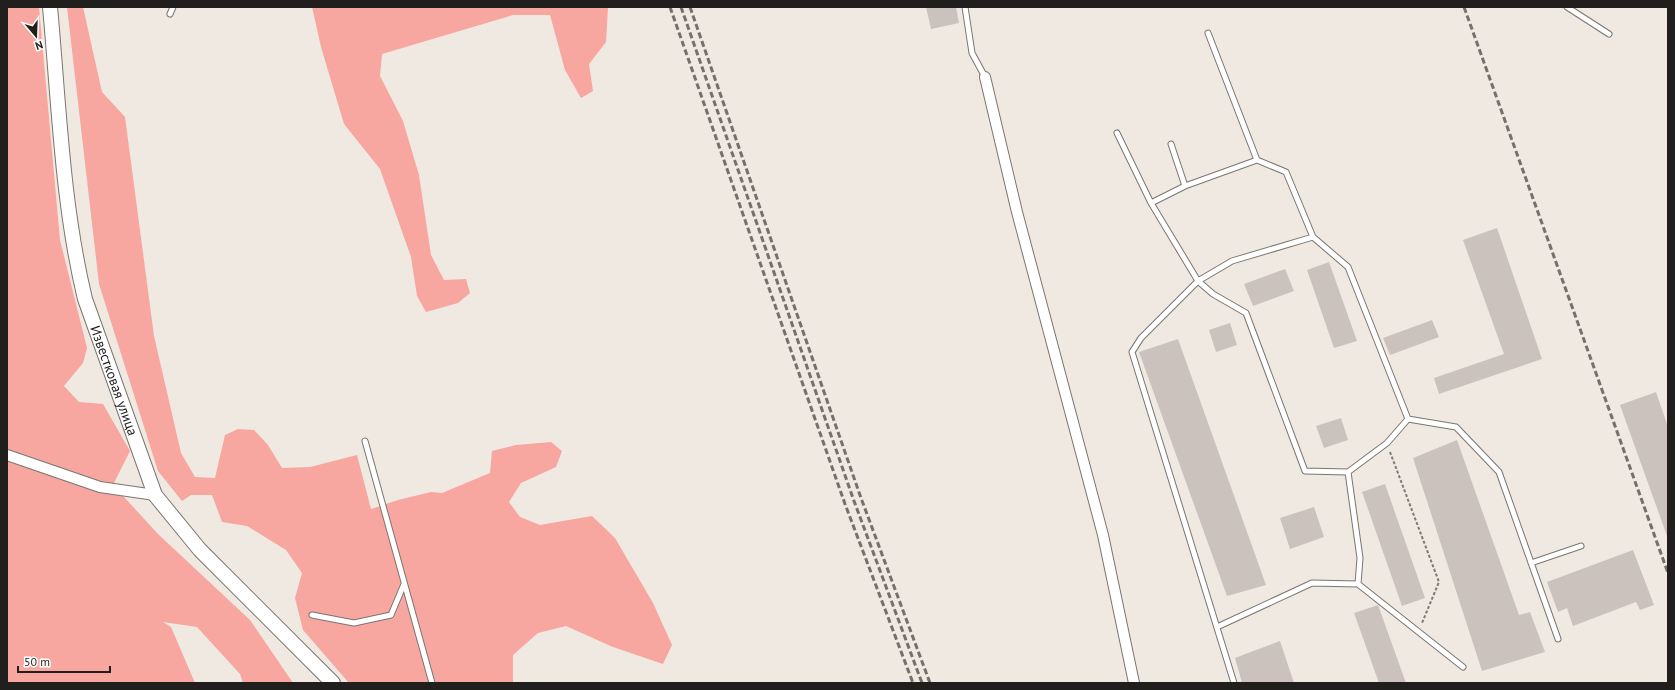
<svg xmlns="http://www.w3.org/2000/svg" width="1675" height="690" font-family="'PT Sans',sans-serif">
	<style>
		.green { fill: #f7a6a0 }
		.building { fill: #cbc2be }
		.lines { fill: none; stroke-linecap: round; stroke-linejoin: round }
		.lane-casing { stroke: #7b756f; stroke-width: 7 }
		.street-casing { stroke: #7b756f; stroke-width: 12 }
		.secondary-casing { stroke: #7b756f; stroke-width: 16 }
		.path { stroke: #7e7a76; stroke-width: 2; stroke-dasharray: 3 2; stroke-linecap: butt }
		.lane { stroke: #fff; stroke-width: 5 }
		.street { stroke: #fff; stroke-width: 10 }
		.secondary { stroke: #fff; stroke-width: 14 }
		.rail { stroke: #74706c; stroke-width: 3; stroke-dasharray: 6 3; stroke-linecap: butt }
		.labels { text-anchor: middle; stroke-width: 4; stroke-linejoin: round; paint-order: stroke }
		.street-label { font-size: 14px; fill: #211f1d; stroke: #fff }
	</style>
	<rect width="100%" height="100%" fill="#efe9e2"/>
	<!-- green -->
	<path class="green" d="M7,7h32l21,233 27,108 -4,15 -19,23 15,16 24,2 27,47 -17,34 45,49 92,86 43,63h-50l-3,-9 -43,-47 -34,-5 8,5 24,56h-188z
		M67,7h16l19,85 23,25 29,219 27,117 14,24 20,1 10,-43 13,-6 16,1 14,15 14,23 28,-1 47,-12 14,54 27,-9 33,-8 11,1 48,-20 2,-22 24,-6 35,-3 11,9 -6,16 -35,16 -12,19 11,15 20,8 52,-9 23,22 38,65 19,42 -9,19 -50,-17 -47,-21 -28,7 -25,22v28h-164l-46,-53 -8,-32 7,-25 -16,-23 -39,-24 -25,-4 -10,-27h-21l-9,6 -24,-30 -59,-187z
		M312,7h296l-2,35 -17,22 4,27 -12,7 -16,-28 -15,-55h-37l-131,39 -2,22 23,45 16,54 12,80 13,25 22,-1 4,14 -12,10 -32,9 -9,-16 -6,-39 -31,-88 -36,-45 -23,-77z"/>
	<!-- building -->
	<path class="building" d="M926,7h30l3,16 -28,6z
		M1497,228l45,131 -103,35 -5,-16 70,-24 -41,-114z
		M1329,262l28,79 -23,7 -27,-78z
		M1285,269l9,22 -41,15 -9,-22z
		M1432,320l7,17 -49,18 -7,-17z
		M1230,323l7,22 -21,7 -7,-22z
		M1178,339l88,246 -39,11 -88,-244z
		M1656,392l12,35v109h-1l-47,-131z
		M1341,418l7,22 -24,8 -8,-22z
		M1457,440l62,175 11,-3 15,40 -63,19 -69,-213z
		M1385,484l40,114 -23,8 -40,-114z
		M1314,507l10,30 -34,12 -10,-31z
		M1633,550l21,55 -14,5 -4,-8 -63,24 -6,-18 -9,4 -11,-30z
		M1378,605l28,78h-27l-25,-70z
		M1280,641l14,42h-52l-7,-25z"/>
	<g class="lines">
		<defs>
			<path id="lane" d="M965,7l7,46 13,24
				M1567,7l42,27
				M170,14l3,-7
				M1117,133l34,70 47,78 15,13 33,19 59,158 43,1
				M1257,160l29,12 27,65
				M1185,186l72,-26 -49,-127
				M1151,203l34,-17 -14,-42
				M1408,419l48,8 43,45 59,167
				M365,441l67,242
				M1531,563l50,-17
				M312,615l42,8 37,-8 13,-31
				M1217,627l95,-44 46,1 105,83
				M1234,683l-102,-331 9,-14 57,-57 34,-20 81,-24 35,30 60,152 -21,24 -39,29 12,86 -2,26"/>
			<path id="street" d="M985,77l32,135 86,323 31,148
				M7,455l93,32 55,8"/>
			<g id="secondary">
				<path id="s1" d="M50,7c9,97 12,197 35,292l70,196 45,55 133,133"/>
			</g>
		</defs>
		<!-- lane casing -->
		<use href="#lane" class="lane-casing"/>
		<!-- street casing -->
		<use href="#street" class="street-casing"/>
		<!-- secondary casing -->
		<use href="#secondary" class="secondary-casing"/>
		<!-- path -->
		<path class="path" d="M1390,452l49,130 -17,41"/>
		<!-- lane -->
		<use href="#lane" class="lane"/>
		<!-- street -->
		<use href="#street" class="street"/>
		<!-- secondary -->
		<use href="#secondary" class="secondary"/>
		<!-- rail -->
		<path class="rail" d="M670,7l175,497 68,179
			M681,7l173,494 68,182
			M690,7l171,491 69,185
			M1464,7l204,566"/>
	</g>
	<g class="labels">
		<!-- street labels -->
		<g class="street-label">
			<text dy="5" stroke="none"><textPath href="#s1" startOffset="381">Известковая улица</textPath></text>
		</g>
	</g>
	<!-- border -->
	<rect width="1675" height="690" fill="none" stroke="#211f1d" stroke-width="16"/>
	<!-- north arrow -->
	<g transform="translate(36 36) rotate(161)" stroke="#ffffff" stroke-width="3" paint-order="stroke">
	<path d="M0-3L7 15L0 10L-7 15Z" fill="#211f1d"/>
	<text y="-6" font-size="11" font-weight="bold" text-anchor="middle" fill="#211f1d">N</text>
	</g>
	<!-- scale -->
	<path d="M18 666v6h92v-6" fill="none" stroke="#211f1d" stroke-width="2"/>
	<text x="24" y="666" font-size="12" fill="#211f1d" stroke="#ffffff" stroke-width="3" paint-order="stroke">50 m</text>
</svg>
